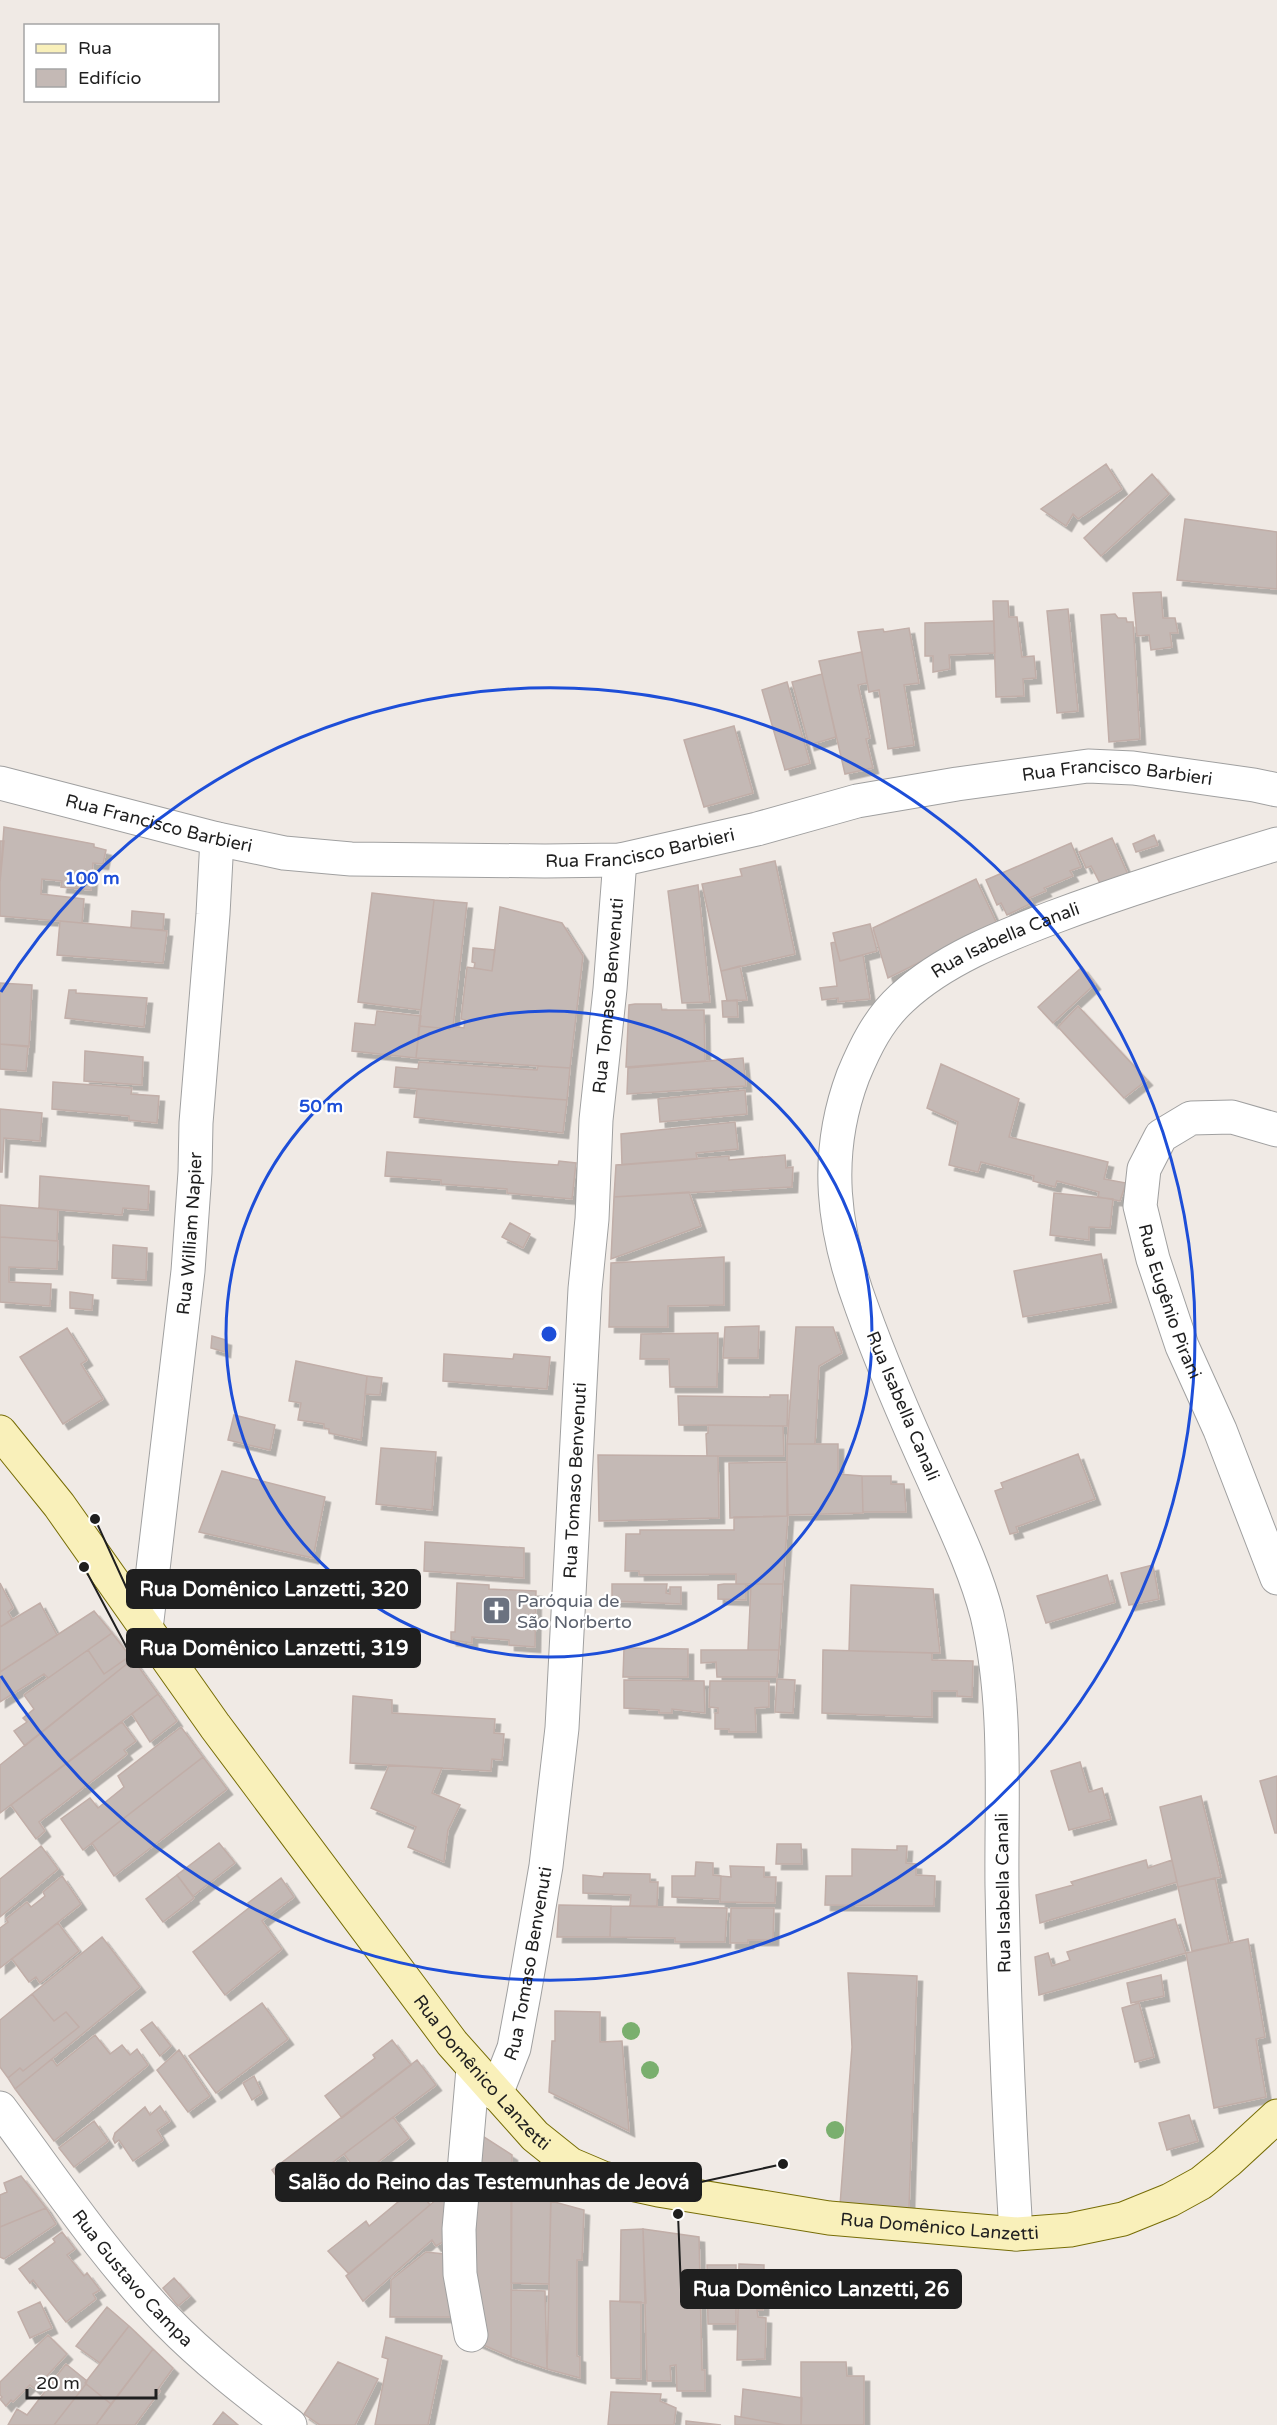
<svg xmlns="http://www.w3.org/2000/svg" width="1277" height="2425" font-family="'Varela Round',sans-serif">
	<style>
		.building { fill: #c4b9b5; stroke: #c1aea8; stroke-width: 1.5; filter: url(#shadow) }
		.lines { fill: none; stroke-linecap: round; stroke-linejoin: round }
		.street-casing { stroke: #a0a0a0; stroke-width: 35 }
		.secondary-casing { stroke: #776d06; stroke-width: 35 }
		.street { stroke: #fff; stroke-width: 33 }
		.secondary { stroke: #f9f0ba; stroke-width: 33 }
		.tree { fill: #7aaf6e }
		.ring { fill: none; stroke: #1d4ed8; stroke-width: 3 }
		.labels { text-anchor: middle; stroke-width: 4.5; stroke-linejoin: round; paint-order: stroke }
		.street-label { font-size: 18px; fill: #1f1f1f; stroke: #fff }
		.worship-label { font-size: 18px; fill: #5b616d; stroke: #fff; text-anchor: start }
		.centre { fill: #1d4ed8; stroke: #fff; stroke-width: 3 }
		.ring-label { font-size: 18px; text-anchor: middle; font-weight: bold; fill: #1d4ed8; stroke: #fff; stroke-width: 4.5; stroke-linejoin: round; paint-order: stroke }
		.leader { fill: none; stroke: #1f1f1f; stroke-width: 2 }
		.callout-dot { fill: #1f1f1f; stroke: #fff; stroke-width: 2 }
		.callout { fill: #1f1f1f; stroke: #1f1f1f; stroke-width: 2 }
		.callout-label { font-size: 20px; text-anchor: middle; font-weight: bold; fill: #fff }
	</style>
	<defs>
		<filter id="shadow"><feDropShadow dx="5.5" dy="5.5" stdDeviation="0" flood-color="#0004"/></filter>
	</defs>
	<rect width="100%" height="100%" fill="#f0eae5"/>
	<!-- building -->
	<path class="building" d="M1106,464l16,25 -44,30 -5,-5 -7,12 -25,-17z
		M1152,474l17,20 -68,62 -17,-18z
		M1185,519l92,13v57l-100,-9z
		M1161,592l2,26h12l3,15h-8l2,14 -21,3 -2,-15 -12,1 -4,-43z
		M993,601h15l1,16h8l5,40 12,-1 2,22 -13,1 1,17 -28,1z
		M1068,609l10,102 -21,2 -10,-102z
		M1115,614l3,4h8l1,4h6l7,117 -31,3 -8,-127z
		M994,621l1,32 -46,2 1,14 -17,3v-16h-8v-33z
		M909,628l10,55 -15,2 10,60 -26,4 -9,-59 -10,2 -11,-60 25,-3 1,3z
		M862,652l5,31 -9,2 12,53 -4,1 7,29 -28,6 -26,-113z
		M822,674l14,63 -27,8 -17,-63z
		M787,682l23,81 -25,7 -23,-80z
		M734,726l19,67 -49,14 -20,-67z
		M4,827l90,17v3l12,3 -3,14 -10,-1 -2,27 -30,-3 1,-6 -20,-2 -1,15 43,5 -2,24 -82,-7v-34z
		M1154,835l4,10 -22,7 -3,-8z
		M1112,838l17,39 -26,12 -12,-23 -5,2 -7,-16z
		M0,841h4l-4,41z
		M1071,843l10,24 -11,4 3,5 -29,12 2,3 -17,7 3,5 -25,12 -6,-12 -4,2 -11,-25z
		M775,861l20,93 -74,17 -19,-87 40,-8 -2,-7z
		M976,879l21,45 -109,54 -15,-50z
		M698,885l12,117 -28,1 -14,-112z
		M372,893l62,7 -13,110 -63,-8z
		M434,900l33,3 -14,124 -2,-1 -1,3 -31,-3z
		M500,907l62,16 21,33 -13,112 -154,-10 3,-32 31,3 1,-3 13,2 1,-8 -4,-1 6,-52 25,4z
		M132,911l32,3 -1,16 -32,-2z
		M60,921l107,10 -4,32 -106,-8z
		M870,924l7,27 -37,10 -7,-28z
		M835,942l5,19 23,-6 7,44 -32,3v-4l-16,2 -2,-12 17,-2 -6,-43z
		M473,948l22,2 -3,21 -18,-3 1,-5 -3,-1z
		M740,966l7,34 -20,1 -6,-30z
		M1082,967l13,17 -42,39 -15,-16z
		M0,983l32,2 -3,62 -29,-3z
		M69,990h7v3l71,5 -3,29 -79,-9z
		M737,1000l1,17h-15l-1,-16z
		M635,1004h26l1,6h42l1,51 -79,6 3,-62z
		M1078,1006l69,74 -23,18 -66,-71z
		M377,1011l44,5 -5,42 -64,-7 3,-28 20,2z
		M0,1044l28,2 -2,25 -26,-2z
		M85,1051l58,6 -1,28 -58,-4z
		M743,1058l3,28 -119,8 1,-26z
		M419,1062l118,8 1,-4 32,2 -3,32 -173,-13 2,-20 22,2z
		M941,1064l78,35 -10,38 99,25 -4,17 22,4 -6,18 -22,-4 1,-5 -42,-11 -2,6 -22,-6 1,-5 -53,-14 -3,10 -29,-7 9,-43 -31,-14z
		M53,1082l79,6 -1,6 28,2 -2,27 -28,-3v-4l-77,-7z
		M417,1089l150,11 -4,33 -149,-16z
		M745,1090l2,24 -87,8 -2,-23z
		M0,1109l42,4 -2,28 -36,-3 -2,34h-2z
		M735,1122l3,27 -42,4 1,6 -75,6 -1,-31z
		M387,1152l171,13 1,-4 17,2 -4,36 -65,-6v-4l-66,-5v-4l-56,-4z
		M785,1155l1,13 7,-1 -1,20 -178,10 2,-32 113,-9v4z
		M40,1176l109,10 -1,24 -25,-2 -1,7 -83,-7z
		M689,1192l12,34 -90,33 3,-62z
		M1054,1193l59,6 -3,29 -21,-1v13l-39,-5z
		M0,1205l58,5 -1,31 -57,-4z
		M510,1223l20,11 -7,14 -21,-11z
		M0,1237l58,4 -1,28 -48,-2v15l42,2 -1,22 -50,-4z
		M113,1245l34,3 -1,32 -34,-2z
		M1101,1254l10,48 -88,15 -9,-46z
		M724,1257v48l-56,1v21h-59l2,-64z
		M70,1292l23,3 -1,15 -22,-2z
		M759,1326l-1,32h-35l2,-31z
		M796,1327h37l9,26 -23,13 -4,78h-28z
		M67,1328l20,32 -6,4 22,35 -40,25 -43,-67z
		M718,1333l-1,54h-47l-1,-28h-29l1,-25z
		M212,1336l14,4 -1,12 -14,-4z
		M444,1354l69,5 1,-5 36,3 -3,32 -104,-8z
		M296,1361l71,15 -6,64 -32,-7v-4l-5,-1v-4l-26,-4 3,-17 -12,-2z
		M367,1376l15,2 -2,17 -15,-1z
		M770,1395h18l-1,31 -108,-1 -1,-29 92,1z
		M234,1415l41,10 -5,25 -42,-10z
		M708,1425l75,1 1,30h-77l-1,-22 2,-1z
		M787,1444h51v30l24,2 1,37 -76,2z
		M381,1448l55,4 -4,58 -56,-6z
		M1078,1454l17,45 -79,28 2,5 -8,2 -15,-43 8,-3 -2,-5z
		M598,1455l120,1 1,62 -120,3z
		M787,1462l1,54 -58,2 -1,-55z
		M222,1471l103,26 -12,61 -114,-26z
		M862,1476h29v8h13l2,28h-43z
		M788,1516l-5,68h-47v-10l-97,1v-4h-14l1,-37h14v-4h94v-13z
		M425,1542l99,6v30l-100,-7z
		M1153,1565l6,34 -30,6 -8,-32z
		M1107,1575l8,27 -69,21 -9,-27z
		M0,1583l13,25 -5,4 4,7 -12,8z
		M457,1583l32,2v4l47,2 -1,56 -26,-2v-5l-37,-3v6l-21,-3v-8h4z
		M612,1584h55l-1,9 4,1v-7h11v17l-69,-3z
		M724,1584h22v16l-28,-1v-14z
		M751,1584h32l-4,66h-31z
		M851,1585l82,4 7,64 -91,-2z
		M40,1603l17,32 -57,37v-45z
		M94,1611l18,22 -64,45 -4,-4 -44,28v-30z
		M112,1633l18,23 -26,18 -16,-24z
		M624,1648l64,1v28h-65z
		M88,1650l16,24 26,-18 3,3 -108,87 -11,-15 13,-9 -4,-4 11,-9 -10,-14z
		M701,1650h78l-2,27h-60l-1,-15 -15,1z
		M823,1650l109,3v7l41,1 -1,36 -15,-1v-5h-25v26l-110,-4z
		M133,1659l25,35 -158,119v-48z
		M777,1679l18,1 -2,33 -18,-1z
		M624,1680l80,1 1,32 -33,-4v4h-13v-3l-35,-2z
		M710,1681h59v26l-14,1 1,24h-27v-3h-14v-16h3v-5l-9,-1z
		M158,1694l19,27 -27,21 -18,-28z
		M353,1696l39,4v13l103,6 -1,14 10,1 -2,26 -10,-1 -1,12 -141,-8z
		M122,1722l14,19 -12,9 3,4 -88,68 6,9 -9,8 -25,-34z
		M181,1727l22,30 -120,93 -22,-31 29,-21 8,10 26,-21 -6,-11z
		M203,1757l24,32 -113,87 -22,-33z
		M1080,1762l9,30 13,-4 9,31 -42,11 -18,-59z
		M389,1765l53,3 -10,25 28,12 -12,25 -4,32 -36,-15 8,-20 -45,-19z
		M1277,1776v57h-2l-15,-52z
		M1201,1796l20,81 -43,10 -18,-80z
		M219,1843l16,20 -42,33 -16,-21z
		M777,1844h24l1,20h-26z
		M41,1846l17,23 -58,48v-38z
		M897,1846h10l-1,17 10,1v11l19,1 -1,30 -109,-1 1,-29h26v-27l45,1z
		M1146,1860l2,8 24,-8 5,22 -137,41 -4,-28 37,-10 -2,-3z
		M696,1862l17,1v12l8,1 -1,23 -48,-2v-21h23z
		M730,1866l34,1v10h12l-1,26 -55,-1 1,-26 10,1z
		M604,1873l46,1v8h8l-1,24h-27l1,-11 -48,-2v-18l20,2z
		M177,1875l17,23 -31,24 -17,-23z
		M62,1876l19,28 -81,64v-40l8,-6 -2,-3 21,-17 4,5 14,-11 -2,-4z
		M281,1878l13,19 -32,24 20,28 -57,46 -32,-43 57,-45 -2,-4z
		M1215,1878l14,65 -37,8 -14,-64z
		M559,1905l52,1 -1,31h-53z
		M611,1906l116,2 -2,34h-50v-4l-65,-1z
		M731,1908h43l-1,32h-25v3h-18z
		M1175,1919l11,34 -147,42 -4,-38 13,-4 4,13 18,-6 -3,-8z
		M58,1923l21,28 -39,32 -4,-6 -7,5 -17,-23z
		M102,1937l38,50 -125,102 -7,-11 12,-10 3,3 56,-44 -13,-15 -12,9 -22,-27z
		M1248,1939l17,98 -9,2 10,58 -52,11 -28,-155z
		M848,1973l69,3 -8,232 -69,-3 12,-158z
		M1161,1975l3,21 -33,7 -4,-20z
		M32,1994l22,27 12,-9 13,15 -56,44 -3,-3 -12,10 -8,-11v-47z
		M262,2003l26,36 -72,54 -27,-37z
		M1139,2003l15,54 -19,5 -13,-54z
		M555,2011l45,1v30l22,-1 7,90 -80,-39 3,-51h3z
		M152,2022l19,24 -11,10 -19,-26z
		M95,2035l15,19 12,-9 8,10 7,-6 11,16 -94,76 -39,-52 37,-30 5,7z
		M392,2040l19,25 -69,53 -17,-22 50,-38 -2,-3z
		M179,2050l31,46 -22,16 -31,-42z
		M417,2060l19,25 -147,110 -17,-25z
		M254,2076l8,17 -10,7 -9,-17z
		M160,2106l10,15 -13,9 6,10 -30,21 -14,-21 -4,3 -2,-4 2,-6 30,-26 5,8z
		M1189,2115l9,26 -31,9 -8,-27z
		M393,2117l16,21 -49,38 -16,-22z
		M94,2121l14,20 -34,26 -15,-19z
		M473,2130l39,25 -1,202 -37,-16z
		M21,2176l25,32 -46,19v-32l7,-3 -3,-9z
		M511,2177l40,10 -2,97 -38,-1z
		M416,2187l14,18 -81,69 -21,-23 38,-30 3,5z
		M450,2188l3,48 -17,10 -4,-6 -69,61 -17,-25z
		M551,2201l33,9 -2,50h-5v96l3,1v21l-33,-9z
		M46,2208l10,16 -52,35 -4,-2v-30z
		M643,2229l56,8 3,133h3v21h-28l-1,-26 -6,1 1,15h-24z
		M643,2229l3,74 -26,-1 1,-72z
		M62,2232l13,17 -8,6 17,21 3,-3 13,17 -7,4 3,5 -30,23 -33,-42 -3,3 -11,-14 36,-27 -2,-3z
		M426,2252l27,3 -1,62h-62l1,-37z
		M739,2264l25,1 -1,45h-6l1,7 8,1 -1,41 -28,1z
		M707,2265h29v59h-28z
		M174,2278l16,18 -12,10 -15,-18z
		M511,2290l34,1 2,78 -36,-12z
		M610,2301l31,1v77l-30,-1z
		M40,2302l12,26 -22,10 -12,-26z
		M107,2307l22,19 -29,37 -24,-17z
		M129,2326l24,23 -42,55 -26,-21z
		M48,2335l19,19 -32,35 -5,-4 -17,17 -2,-2 -5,6 -6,-7 2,-2 -2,-2v-13z
		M386,2337l56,19 -14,69h-53l13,-66 -6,-2z
		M153,2349l20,19 -15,21 2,2 -25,34h-39z
		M338,2362l40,17 -23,46h-35l-16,-11z
		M801,2362h45l1,14h17v49h-63z
		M66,2364l21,17 -1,3 -32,41h-46l9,-16 10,6z
		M86,2384l25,20 -15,21h-42z
		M743,2389l59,9 -1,27h-16l-44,-8z
		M611,2392l50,2 -1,7 16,7 -2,17h-66z
		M223,2412l15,13h-25z
		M735,2416l6,1 44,8h-50z
		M686,2421l35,4h-35z"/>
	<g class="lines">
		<defs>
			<g id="street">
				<path id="s1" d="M0,783l217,56 67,14 67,6 194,2 75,-1 137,-31 100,-28 100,-17 131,-18 45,2 121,17 23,5"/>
				<path id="s2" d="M1277,1130l-45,-13 -41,1 -30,18 -17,33 -4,37 13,53 29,87 38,84 57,148"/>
				<path id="s3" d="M146,1629l42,-358 7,-99 1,-49 17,-209 4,-75"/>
				<path id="s4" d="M496,2094l18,-46 10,-54 22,-128 16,-138 23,-439 7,-70 4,-99 14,-131 10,-129"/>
				<path id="s5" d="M0,2108c54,72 104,148 167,213 37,38 81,72 123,104"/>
				<path id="s6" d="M1016,2234c-7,-115 -12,-232 -14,-348 -1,-89 6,-183 -15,-271 -12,-46 -34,-91 -53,-134 -26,-57 -51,-114 -72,-173 -29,-78 -39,-152 -9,-232 12,-29 25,-56 49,-78 41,-38 97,-60 149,-80 74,-28 150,-51 226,-74"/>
				<path d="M471,2335l-11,-61 -1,-45 14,-160"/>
			</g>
			<g id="secondary">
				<path id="s7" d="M0,1432l59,73 156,221 237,317 83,93 35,28 33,14 55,12 171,28 187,16 54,-4 53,-11 47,-19 31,-17 26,-21 50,-46"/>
			</g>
		</defs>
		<!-- street casing -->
		<use href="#street" class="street-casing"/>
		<!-- secondary casing -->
		<use href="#secondary" class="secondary-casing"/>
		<!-- street -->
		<use href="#street" class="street"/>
		<!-- secondary -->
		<use href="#secondary" class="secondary"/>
	</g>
	<!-- trees -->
	<g class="tree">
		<circle cx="631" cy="2031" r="9"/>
		<circle cx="650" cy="2070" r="9"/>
		<circle cx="835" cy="2130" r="9"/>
	</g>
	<!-- distance rings -->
	<g class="ring">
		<circle cx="549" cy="1334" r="323"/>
		<path d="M1 992A646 646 0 1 1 1 1676"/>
	</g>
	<!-- icons -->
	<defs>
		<symbol id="church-square" viewBox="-11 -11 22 22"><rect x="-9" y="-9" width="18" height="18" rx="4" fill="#6b7280" stroke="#fff"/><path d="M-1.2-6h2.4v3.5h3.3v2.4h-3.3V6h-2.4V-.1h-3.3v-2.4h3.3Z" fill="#fff"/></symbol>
	</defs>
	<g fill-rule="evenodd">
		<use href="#church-square" x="480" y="1594" width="33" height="33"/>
	</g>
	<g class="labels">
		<!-- street labels -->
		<g class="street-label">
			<text dy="6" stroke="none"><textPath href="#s1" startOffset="1136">Rua Francisco Barbieri</textPath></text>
			<text dy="6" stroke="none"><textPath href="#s1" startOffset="164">Rua Francisco Barbieri</textPath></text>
			<text dy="6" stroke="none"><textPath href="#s1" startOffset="650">Rua Francisco Barbieri</textPath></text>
			<text dy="6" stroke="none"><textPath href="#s6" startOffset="1402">Rua Isabella Canali</textPath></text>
			<text dy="6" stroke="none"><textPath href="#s4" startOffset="1107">Rua Tomaso Benvenuti</textPath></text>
			<text dy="6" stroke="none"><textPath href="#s3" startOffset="398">Rua William Napier</textPath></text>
			<text dy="6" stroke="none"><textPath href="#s2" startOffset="297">Rua Eugênio Pirani</textPath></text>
			<text transform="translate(903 1406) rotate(67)" y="6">Rua Isabella Canali</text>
			<text dy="6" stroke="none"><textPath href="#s4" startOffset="621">Rua Tomaso Benvenuti</textPath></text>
			<text transform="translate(1003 1893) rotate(-91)" y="6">Rua Isabella Canali</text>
			<text dy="6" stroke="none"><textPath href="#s4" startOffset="135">Rua Tomaso Benvenuti</textPath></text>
			<text dy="6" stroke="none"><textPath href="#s7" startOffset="802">Rua Domênico Lanzetti</textPath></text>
			<text dy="6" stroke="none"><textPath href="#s7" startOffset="1306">Rua Domênico Lanzetti</textPath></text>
			<text dy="6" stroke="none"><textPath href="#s5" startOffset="216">Rua Gustavo Campa</textPath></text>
		</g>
		<!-- worship labels -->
		<g class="worship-label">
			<text x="517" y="1607">Paróquia de<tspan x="517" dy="21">São Norberto</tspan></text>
		</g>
	</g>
	<circle cx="549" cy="1334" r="9" class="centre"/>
	<g class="ring-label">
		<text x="92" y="884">100 m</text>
		<text x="321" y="1112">50 m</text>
	</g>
	<!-- callouts -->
	<path class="leader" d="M95 1519L127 1589M84 1567L127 1648M783 2164L701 2182M678 2214L681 2289"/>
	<g class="callout-dot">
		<circle cx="95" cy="1519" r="6"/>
		<circle cx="84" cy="1567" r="6"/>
		<circle cx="783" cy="2164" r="6"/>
		<circle cx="678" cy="2214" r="6"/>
	</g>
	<g class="callout">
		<rect x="127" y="1570" width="293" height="38" rx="6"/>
		<rect x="127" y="1629" width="293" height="38" rx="6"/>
		<rect x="276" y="2163" width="425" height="38" rx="6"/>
		<rect x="681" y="2270" width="280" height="38" rx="6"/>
	</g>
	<g class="callout-label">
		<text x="274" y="1596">Rua Domênico Lanzetti, 320</text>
		<text x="274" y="1655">Rua Domênico Lanzetti, 319</text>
		<text x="489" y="2189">Salão do Reino das Testemunhas de Jeová</text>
		<text x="821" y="2296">Rua Domênico Lanzetti, 26</text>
	</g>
	<!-- legend -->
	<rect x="24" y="24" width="195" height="78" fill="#ffffff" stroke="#a5a5a5" stroke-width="1.5"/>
	<rect x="36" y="44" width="30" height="9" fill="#f9f0ba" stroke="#a5a5a5" stroke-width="1.5"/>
	<text x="78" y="54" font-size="18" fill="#1f1f1f">Rua</text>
	<rect x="36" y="69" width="30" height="18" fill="#c4b9b5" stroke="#a5a5a5" stroke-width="1.5"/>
	<text x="78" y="84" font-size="18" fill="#1f1f1f">Edifício</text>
	<!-- scale -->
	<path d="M27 2389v9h129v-9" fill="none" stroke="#1f1f1f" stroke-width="3"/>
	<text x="36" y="2389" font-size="18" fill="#1f1f1f" stroke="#ffffff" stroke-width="4.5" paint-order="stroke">20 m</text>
</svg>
